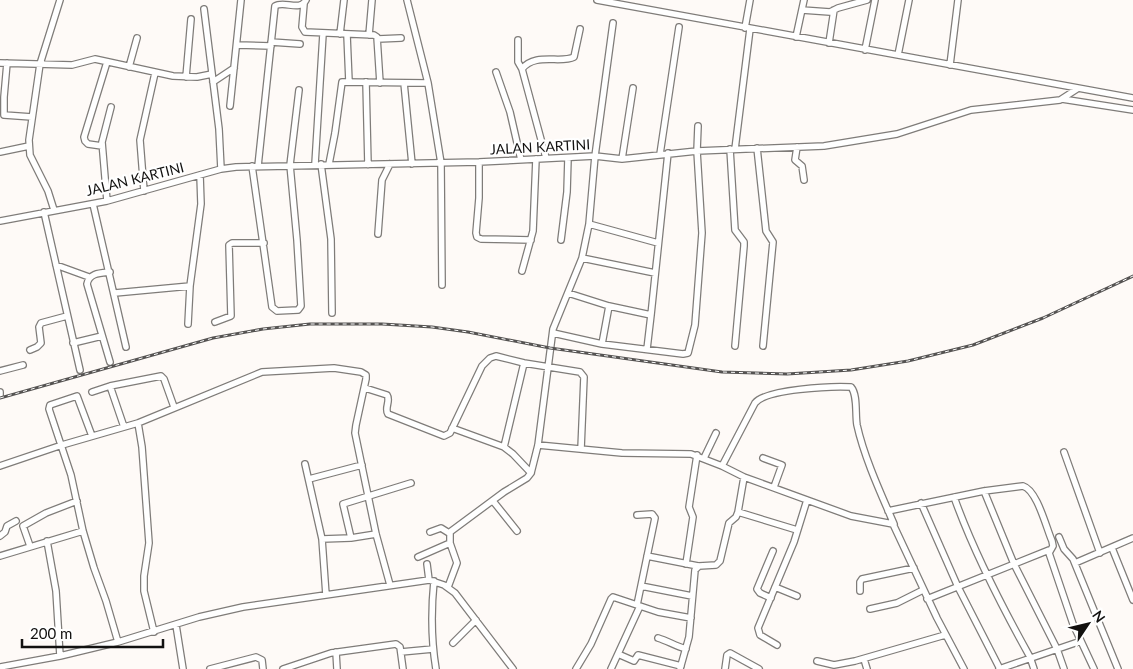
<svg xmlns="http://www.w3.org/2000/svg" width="1133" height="669" font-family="Lato,sans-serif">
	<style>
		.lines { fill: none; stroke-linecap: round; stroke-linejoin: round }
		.minor-casing { stroke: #7f7c79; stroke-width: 8 }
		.minor { stroke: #fff; stroke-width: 5.5 }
		.rail-casing { stroke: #555352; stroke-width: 3 }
		.rail { stroke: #fff; stroke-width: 1; stroke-dasharray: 4; stroke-linecap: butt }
		.labels { text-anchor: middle; stroke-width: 4.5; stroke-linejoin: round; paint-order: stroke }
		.street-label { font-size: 14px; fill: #121110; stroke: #fff }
	</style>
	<rect width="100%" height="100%" fill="#fefaf7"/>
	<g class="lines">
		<defs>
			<path id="minor" d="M407,0l21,83 13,80 1,122
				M597,0l536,98
				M304,4l-2,23 3,5 69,3 3,2 3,46
				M204,9l15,120 2,40
				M802,10l28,2 8,-4 29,-8
				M745,28l5,-28
				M340,34l4,-34
				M347,35l2,47
				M369,35l3,-35
				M796,37l8,-37
				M378,39l23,-1
				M518,40v22l4,7
				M271,42l29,2
				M829,43l5,-33
				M237,45l34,1
				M865,50l10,-50
				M898,55l11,-55
				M0,63l72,2 23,-6 78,17 24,1 15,-3
				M7,63l-3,34v18l28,2
				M950,65l8,-65
				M129,67l8,-29
				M496,72l14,40 11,48
				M186,77l5,-58
				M213,82l21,-14
				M366,82l2,83
				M404,83l8,81
				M1062,99l71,11
				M230,106l11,-106
				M102,146l-14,-2 -3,-3 -1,-4 23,-75
				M797,147l-2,13 7,6 2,14
				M757,148l9,83 7,11 -10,104
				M730,149l5,81 9,12v4l-9,100
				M735,149l15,-120
				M0,152l29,-6
				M660,154l19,-127
				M546,158l-24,-89c13,-17 39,-5 52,-12l6,-28
				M622,159l11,-71
				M479,162v36l-3,35 1,4 4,2 50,1
				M315,164l8,-130
				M321,164l10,75 1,74
				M329,164l6,-31 7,-51 86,1
				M252,166l20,141 5,4 21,-1 3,-4 -4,-66 -7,-75 9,-75
				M258,166l17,-160c9,-6 25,6 31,-6
				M144,191l-4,-51 15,-67
				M107,201l-5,-59 9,-35
				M93,204l33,143
				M54,210l-6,-19 -18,-36 -1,-15 11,-76 20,-64
				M44,212l36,158
				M0,221l107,-20 114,-32 15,-2 243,-5 116,-6 27,3 75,-8 127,-5 73,-12 74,-24 89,-10 17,-11
				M589,224l69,19
				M378,234l4,-54 8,-16
				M561,240l6,-48 1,-34
				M582,258l73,15
				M56,265l33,12
				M522,271l11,-40 3,-72
				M115,293l75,-7
				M568,293l41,13 42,9 17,-162
				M215,322l16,-6 -2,-71 3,-2h32
				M188,324l2,-38 11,-82 -1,-29
				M553,333l49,11 81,10 5,-1 7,-28 7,-92 -5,-82 1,-25
				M73,343l29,-7
				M602,344l7,-38
				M647,349l4,-34
				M30,350l7,-3 4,-4 -2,-16 2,-4 26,-7
				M110,362l-23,-78c2,-11 13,-11 23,-12
				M0,371l23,-6
				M110,386l14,41
				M365,388l22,7c4,6 -3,13 1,19l56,22 6,-3 32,-67 8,-8 6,-2 28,7 56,9 4,5 -3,72
				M0,392v3
				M92,392l18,-6 51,-10 3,3 10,28
				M138,423l4,24 7,96 -5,33v15l10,41
				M452,428l52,19 9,7 18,19
				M92,436l-15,-40 -27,9 -1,4 22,66 12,56 11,37 12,33 12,41
				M538,445l84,8 69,1 31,12 22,11 107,39 42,8 44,94 27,51
				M504,447l20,-84
				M1064,452l36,101
				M704,458l12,-25
				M763,458l19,7 -8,22
				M305,464l17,75 4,56
				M0,466l62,-21 76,-22 124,-51 72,-4 27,4 5,3v4l-10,46 -1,8 21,101 14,51
				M722,466l33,-63c11,-14 77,-17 96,-16 7,8 4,27 6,38 7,32 24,69 37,99
				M309,479l53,-14
				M984,491l30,73 43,85 7,20
				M954,497c20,56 47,108 76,160l4,12
				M493,501l24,30
				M921,503l37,84 42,82
				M888,511l96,-20 39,-5c14,4 23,41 29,55l1,5 -4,7 24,71 21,45
				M738,512l59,18
				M637,515l15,-1 3,4 -18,87
				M430,532l11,-4 8,5
				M0,536l5,-4 2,-6 9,-5
				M1059,537l5,12 9,10 45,110
				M351,538l-8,-34 68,-21
				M322,539l29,-1 25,-4
				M47,541l9,50 4,65
				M30,546l-7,-20 23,-13 31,-12
				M1112,548l21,52
				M0,556l83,-25
				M647,556l51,10
				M418,557l32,-14
				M1075,563l58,-25
				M427,564l2,16
				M686,564l7,-47 -4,-10 8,-52
				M434,581c-3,30 -3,58 2,88
				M641,586l51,10
				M448,587l9,-24 -7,-20v-11l54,-40 23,-14 4,-5 7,-28 15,-116 29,-71 7,-34 6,-68 18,-133
				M775,587l22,9
				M860,591v-9l2,-3 52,-11
				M771,598l-11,-5 -3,-4 16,-38
				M927,599l122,-49
				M870,609l27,-6 26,-13
				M176,625l7,44
				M658,638c10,3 17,8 28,11
				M453,643l23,-23
				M777,645l-17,-10 -2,-7 36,-86 13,-42
				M336,652l1,17
				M401,652l32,-3
				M618,654l16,7 4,-6 43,11
				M864,659l3,10
				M817,661l17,4 21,-4 90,-26
				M0,667l60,-11 58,-14 81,-25 44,-10 186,-27 15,5 11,8 58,76
				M210,669l46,-12 6,3 1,9
				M283,669l48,-16 65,-9 4,3 3,22
				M576,669l15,-25 20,-45 2,-2 45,15 33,6
				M611,669l29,-63
				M680,669l9,-32 6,-67 4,-4 17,-1 4,-4 9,-38 7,-6 2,-5 6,-35
				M725,669l2,-14 3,-2 29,16
				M999,669l82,-28"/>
		</defs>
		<!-- minor casing -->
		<use href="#minor" class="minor-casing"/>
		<!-- minor -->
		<use href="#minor" class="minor"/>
		<defs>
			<path id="rail" d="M0,398l213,-60 50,-9 47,-5h72l50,3 36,5 82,16 172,24 65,2 64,-4 57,-9 65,-16 70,-27 90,-42"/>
		</defs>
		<!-- rail casing -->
		<use href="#rail" class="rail-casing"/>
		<!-- rail -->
		<use href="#rail" class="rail"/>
	</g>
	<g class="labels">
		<!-- street labels -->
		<g class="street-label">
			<text transform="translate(540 147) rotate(-3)" y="5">JALAN KARTINI</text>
			<text transform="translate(135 179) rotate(-14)" y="5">JALAN KARTINI</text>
		</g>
	</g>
	<!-- north arrow -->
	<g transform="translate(1088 624) rotate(55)" stroke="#ffffff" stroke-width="4" paint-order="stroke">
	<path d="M0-4L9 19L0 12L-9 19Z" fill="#121110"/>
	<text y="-8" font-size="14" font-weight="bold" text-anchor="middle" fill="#121110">N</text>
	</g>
	<!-- scale -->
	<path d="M22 639v8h141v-8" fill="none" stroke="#121110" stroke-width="2.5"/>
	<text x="30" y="639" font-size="15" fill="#121110" stroke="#ffffff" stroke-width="4" paint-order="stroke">200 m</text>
</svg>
